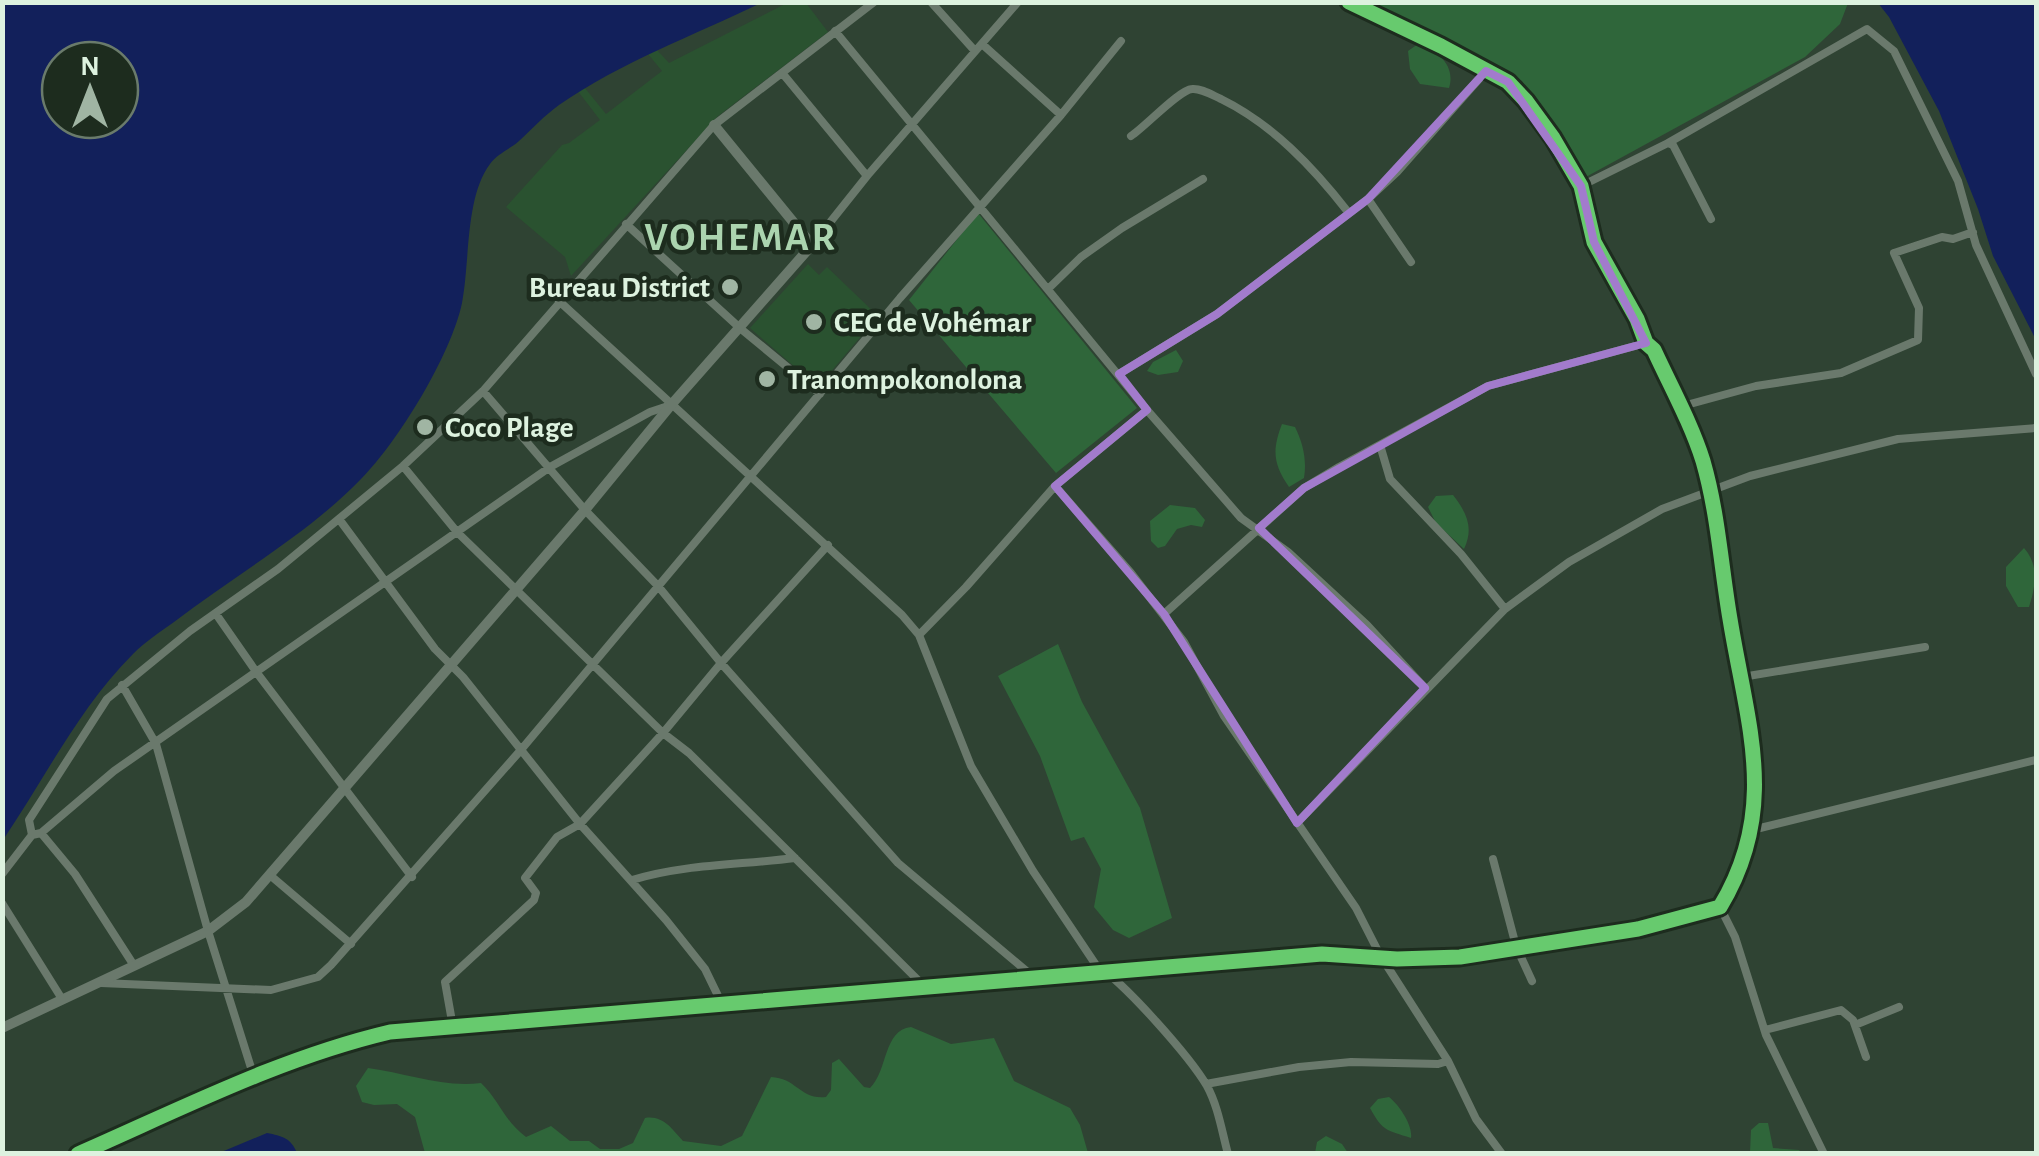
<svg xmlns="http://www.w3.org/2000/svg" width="2039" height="1156" font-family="'Alegreya Sans',sans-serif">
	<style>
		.built { fill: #2a5230; fill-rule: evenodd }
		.green { fill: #2f663a }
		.water { fill: #12205b; fill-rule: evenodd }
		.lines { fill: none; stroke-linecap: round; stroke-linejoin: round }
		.minor { stroke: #6a796c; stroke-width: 8 }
		.tertiary { stroke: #6a796c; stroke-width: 10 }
		.cycleway-casing { stroke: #1d2c1e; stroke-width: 21 }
		.cycleway { stroke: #67ca6e; stroke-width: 15 }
		.marked { fill: none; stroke: #a27bcc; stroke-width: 8; stroke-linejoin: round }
		.poi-dot { fill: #a0b5a3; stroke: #1d2c1e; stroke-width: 4 }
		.labels { text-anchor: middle; stroke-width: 9; stroke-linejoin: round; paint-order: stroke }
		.poi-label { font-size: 30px; font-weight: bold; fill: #ddf2df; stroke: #1d2c1e; text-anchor: start }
		.district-label { font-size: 40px; font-weight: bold; letter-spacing: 2.5px; fill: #abd4af; stroke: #1d2c1e }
	</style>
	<rect width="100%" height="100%" fill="#2f4333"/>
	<!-- built -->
	<path class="built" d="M787,3h19l22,29 -110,84 -147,160 -6,-19 -59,-50 56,-62 7,-2 31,-23 -26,-34 72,-48 23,25zM639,43l23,28 -56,43 -26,-32z
		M808,264l11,11 8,-8 51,49 -60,71 -68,-59z"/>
	<!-- green -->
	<path class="green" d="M1366,3h482l-8,21 -35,33 -221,121 -62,-97z
		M1418,44c20,6 38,22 31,44l-29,-4 -10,-15 -2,-18z
		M978,213l159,195 -81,65 -147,-173z
		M1176,350l7,11 -5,11 -20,3 -11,-4 6,-9z
		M1282,424l13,3c8,16 12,33 9,51l-15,9c-16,-23 -17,-37 -7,-63z
		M1453,495c14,18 21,33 11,54l-28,-26 -8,-16 8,-11z
		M1170,505l25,3 10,12 -3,7 -11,-2 -14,4 -12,17 -7,2 -7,-7 -1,-20z
		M2024,548c15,17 12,37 5,59h-11l-12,-21v-19z
		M1058,644l24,58 58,106 32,110 -43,20 -16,-8 -19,-23 7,-38 -17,-32 -13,4 -31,-85 -42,-80z
		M911,1027l40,17 43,-6 20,43 56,27 10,17 8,28h-663l-10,-36 -18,-13 -23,1 -12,-3 -6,-16 12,-18c38,5 75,20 113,15 19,18 23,38 45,54l25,-11 19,15h19l11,8h19l14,-6 12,-25c18,-3 27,11 38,23l38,5 21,-10 29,-59c26,1 29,23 55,20l5,-7 1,-27 7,-4 25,28 6,1c18,-17 13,-58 41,-61z
		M1389,1097c10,8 24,28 22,41 -24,-8 -28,-6 -41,-30l8,-9z
		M1759,1123h9l5,25 26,2 3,3h-52l1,-23z
		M1326,1136l16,8 6,9h-33l2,-11z"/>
	<!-- water -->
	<path class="water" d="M3,2l758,1c-68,33 -140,59 -202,102 -14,10 -27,24 -40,36 -9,8 -22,13 -29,23 -25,33 -20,98 -28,139 -11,52 -64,139 -101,176 -53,55 -126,96 -187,143 -14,10 -29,20 -41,32 -54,54 -88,124 -130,186zM60,60h60v60h-60z
		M1878,3h158v337l-43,-84 -15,-47 -39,-98 -50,-94z
		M267,1133c15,3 24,5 30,20h-78z"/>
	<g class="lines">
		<!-- minor -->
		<path class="minor" d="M931,2l44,49
			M835,31l312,379 94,108 47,34 79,73 58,63
			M982,44l79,71
			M783,74l84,102
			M1131,136c15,-10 48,-46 61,-47 9,-1 20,6 29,10 51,25 92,68 127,113
			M1668,143l199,-114 27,22 64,130 18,64 60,129
			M1581,186l87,-43 5,2 38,74
			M1368,199l43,63
			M626,224l115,105 79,65
			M812,245l55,-69 151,-174
			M1048,289l33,-32 41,-29 81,-49
			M559,301l343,314 17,20 52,131 62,105 63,94c28,17 94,92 111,121 11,20 15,46 21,68
			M1119,374l98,-60 151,-115 29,-27 89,-101
			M483,391l102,119 73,76 63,77 177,200 138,116
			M1679,407l77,-21 85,-13 77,-33 1,-32 -25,-55 48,-16 11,2 20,-7
			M1380,445l10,34 71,75 44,55
			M403,466l54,66 206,201 26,20 237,235
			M1055,486l76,87 53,69 40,74 132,192 24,47 68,106 28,58 26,35
			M339,519l96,130 28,28 117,147 86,96 39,49 16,33
			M216,614l41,59 155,204
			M1164,614l140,-126 35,-21 149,-81 158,-43
			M919,635l47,-48 89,-101 92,-76
			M1742,677l183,-30
			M122,685l34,59 52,187 45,143
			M1297,823l208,-214 64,-47 93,-53 88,-33 148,-37 138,-11
			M1752,830l284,-70
			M41,833l34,41 58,90
			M32,835l-3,-15 78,-121 83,-68 88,-62 125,-103 80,-75 231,-266 160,-123
			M1493,859l23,87 16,35
			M2,874l30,-39 9,-2 73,-62 436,-304 100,-55 21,-7
			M271,876l80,68
			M632,880c52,-16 109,-15 163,-22
			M2,903l60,96
			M1720,907l15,30 31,98 58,119
			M101,983l170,7 47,-13 13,-12 189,-214 380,-453 161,-183 60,-74
			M1855,1025l44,-18
			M453,1027l-8,-45 89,-82 2,-7 -11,-15 32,-41 23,-13 83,-91 58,-70 107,-118
			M1765,1030l76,-20 12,10 13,37
			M1206,1084l93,-17 52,-5 87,2 10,-3
			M78,1154c103,-45 202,-96 312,-122l932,-78 75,5 63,-2 178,-28 82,-22c60,-99 27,-183 10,-288 -9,-53 -12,-106 -27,-158 -12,-38 -32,-74 -49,-111l-8,-7 -9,-24 -43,-77 -13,-56 -28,-48 -27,-37 -18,-19 -67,-36 -92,-44"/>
		<!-- tertiary -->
		<path class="tertiary" d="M2,1028l206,-97 38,-29 339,-392 86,-105 141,-160 -98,-120"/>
		<defs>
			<path id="cycleway" d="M78,1154c103,-45 202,-96 312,-122l932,-78 75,5 63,-2 178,-28 82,-22c60,-99 27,-183 10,-288 -9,-53 -12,-106 -27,-158 -12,-38 -32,-74 -49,-111l-8,-7 -9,-24 -43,-77 -13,-56 -28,-48 -27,-37 -18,-19 -67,-36 -92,-44"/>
		</defs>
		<!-- cycleway casing -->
		<use href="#cycleway" class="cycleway-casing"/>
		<!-- cycleway -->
		<use href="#cycleway" class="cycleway"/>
	</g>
	<!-- marked area -->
	<path class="marked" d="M1486,71l22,11 73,104 13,56 52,101 -158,43 -184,102 -45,40 166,160 -128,135 -133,-209 -109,-128 92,-76 -28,-36 98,-60 151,-115z"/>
	<!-- markers -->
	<g class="poi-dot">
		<circle cx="730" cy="287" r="10"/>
		<circle cx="814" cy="322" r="10"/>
		<circle cx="767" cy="379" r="10"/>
		<circle cx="425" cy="427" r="10"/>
	</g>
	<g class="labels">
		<!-- poi labels -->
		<g class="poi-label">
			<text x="710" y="297" text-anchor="end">Bureau District</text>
			<text x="834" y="332">CEG de Vohémar</text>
			<text x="787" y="389">Tranompokonolona</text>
			<text x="445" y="437">Coco Plage</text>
		</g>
		<!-- district labels -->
		<g class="district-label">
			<text x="741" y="250">VOHEMAR</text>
		</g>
	</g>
	<!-- border -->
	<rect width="2039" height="1156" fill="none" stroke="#ddf2df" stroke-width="10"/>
	<!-- north arrow -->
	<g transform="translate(90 90)"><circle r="48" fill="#1d2c1e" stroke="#6a7b6b" stroke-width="2.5"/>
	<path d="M0-8L18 38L0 25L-18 38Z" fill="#a0b5a3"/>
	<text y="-15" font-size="28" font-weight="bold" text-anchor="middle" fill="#ddf2df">N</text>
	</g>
</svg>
